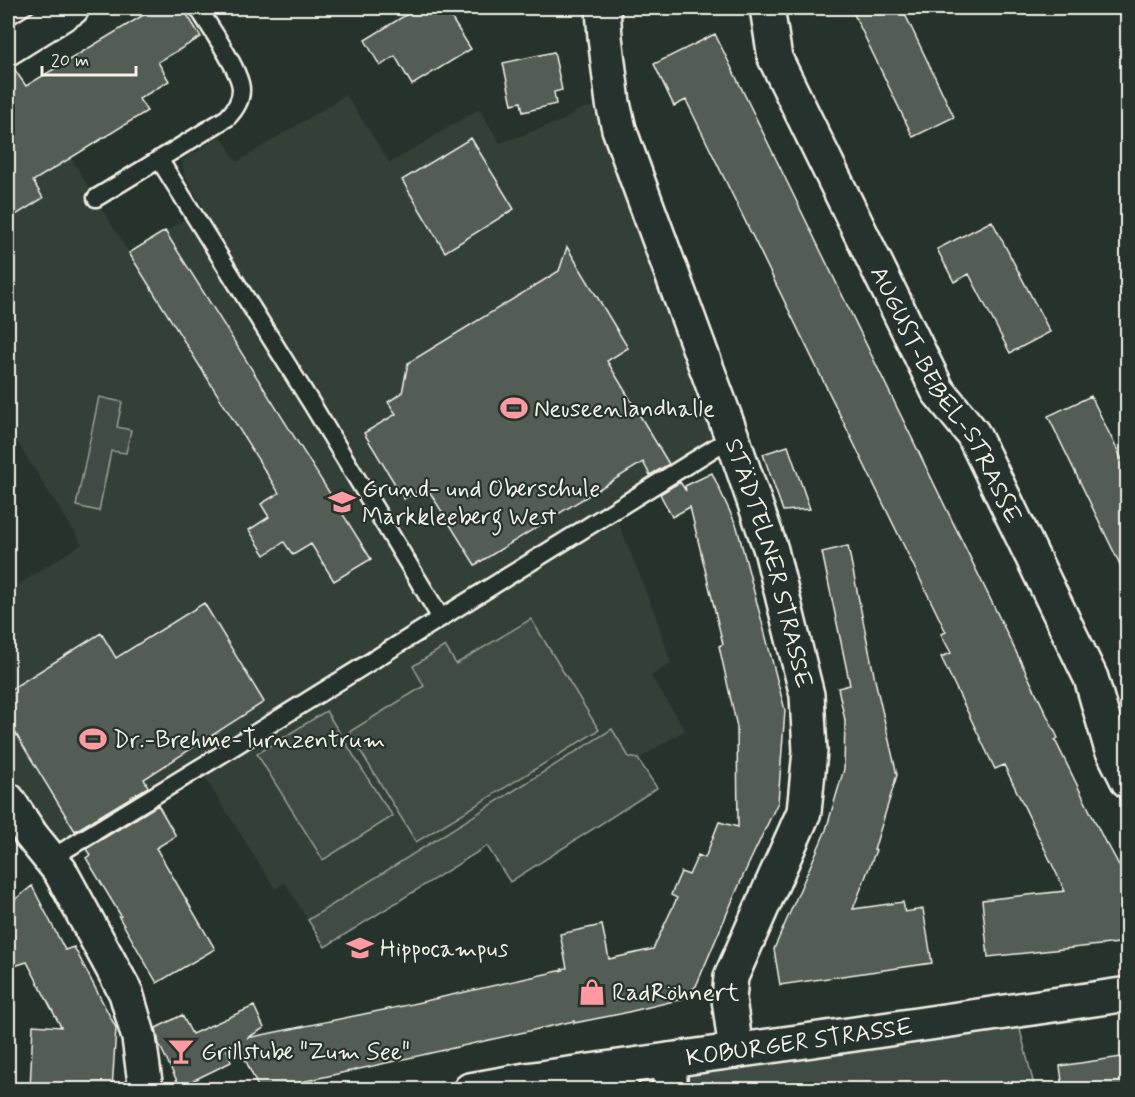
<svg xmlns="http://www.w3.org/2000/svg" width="1135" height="1097" font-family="Mynerve,sans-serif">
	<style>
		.built { fill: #333f39 }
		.green { fill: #414b45; stroke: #9a9e96; stroke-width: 1.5 }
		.building { fill: #525c55; stroke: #f4f1e8; stroke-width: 1.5 }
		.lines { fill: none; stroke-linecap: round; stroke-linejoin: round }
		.lane-casing { stroke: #f4f1e8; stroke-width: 21 }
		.street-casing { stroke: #f4f1e8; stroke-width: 38 }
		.secondary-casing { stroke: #f4f1e8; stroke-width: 38 }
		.lane { stroke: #26332d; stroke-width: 16 }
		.street { stroke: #26332d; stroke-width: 33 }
		.secondary { stroke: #26332d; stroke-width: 33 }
		.labels { text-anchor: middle; stroke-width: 4.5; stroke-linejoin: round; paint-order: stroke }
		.street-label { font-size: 24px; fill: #f4f1e8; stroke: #26332d }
		.poi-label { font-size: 24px; fill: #f4f1e8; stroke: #26332d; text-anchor: start }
	</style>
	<rect width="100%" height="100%" fill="#26332d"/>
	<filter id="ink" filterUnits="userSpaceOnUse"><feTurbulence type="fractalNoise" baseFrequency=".0167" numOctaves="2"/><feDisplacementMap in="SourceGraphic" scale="12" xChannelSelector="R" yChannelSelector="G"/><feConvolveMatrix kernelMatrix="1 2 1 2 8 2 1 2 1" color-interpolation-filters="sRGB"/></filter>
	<g filter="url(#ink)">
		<!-- built -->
		<path class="built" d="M8,55l121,198 75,-45 -20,-34 -2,-14 39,-24 16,26 109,-67 44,68 89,-54 21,34 64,-23 16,-11 33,-6 119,334 -118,74 41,103 16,49 -20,13 34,54 -46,29 18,29 -147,94 -23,-36 -162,101 -40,-64 -10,6 -76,-121 -149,91 -42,-59v-209l74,-47 -74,-116z"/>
		<!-- green -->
		<path class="green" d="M99,397l23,5 -5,25 14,3 -5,23 -15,-2 -12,60 -23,-5z
			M531,619l68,111 -183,112 -67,-110 75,-46 -11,-20 32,-20 11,18z
			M326,711l54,87 13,18 -70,44 -66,-106z
			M612,729l17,28 9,2 19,29 -147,94 -23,-36 -162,101 -17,-27z
			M1015,1010l20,79 -365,1v-30z"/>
		<!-- building -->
		<path class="building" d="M155,8h28l18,29 -43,25 11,19 -30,18 8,12 -114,70 10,17 -35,22v-153l4,-1 14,20z
			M417,8h28l26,41 -59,36 -17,-29 -15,10 -15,-26z
			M851,8h51l52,109 -41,20z
			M715,34l343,704 -3,2 51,104 1,-1 21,39v60l-140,15 -6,-57 83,-9 -61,-126 -9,4 -54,-112 10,-4 -10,-19 5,-2 -260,-532 -12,6 -20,-42z
			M554,52l8,38 -8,2 2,12 -33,8 -2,-10 -9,2 -9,-41z
			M471,138l43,71 -69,43 -43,-72z
			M992,221l58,111 -40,21 -41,-79 -15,8 -17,-33z
			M165,231l206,328 -37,22 -23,-37 -18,11 -9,-13 -19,13 -16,-25 20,-13 -8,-13 18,-11 -150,-240z
			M567,247l61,101 -21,13 62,103 -19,11 -7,-13 -168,103 -49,-79 -22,13 -40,-66 32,-19 -8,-12 14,-9 6,-30 151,-92z
			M1091,396l37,76v109l-80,-165z
			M788,446l22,63 -27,2 -20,-57z
			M712,473l25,54 48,183 -7,92 -35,74 -47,110 -14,13 -62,15 -46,9v-2l-304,68h-11l-21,-45 -11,6 4,12 -51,25 -21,-43 -3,-16 26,-13 10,19 62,-28 10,22 -17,10 156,-32 160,-36 -1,-1 5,-1 -7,-34 42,-9 7,34 44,-10 24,-51 -6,-3 10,-23 8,3 9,-20 7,3 14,-36 19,5 -1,-100 -18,-81 4,-2 -33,-137 -18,10 -12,-23 20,-12 6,9 -1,-5z
			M848,546l27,134 22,95 -23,75h2l-23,59 50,-7 2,10 18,-3 9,54 -152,22 -6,-36 52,-119 18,-61 1,-49 -7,-32 12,-3 -28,-133z
			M204,603l60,99 -120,77 4,8 -73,44 -67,-110v-30l93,-58 15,25z
			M158,805l18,31 -20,12 59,101 -58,34 -38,-66 2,-1 -35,-58 4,-3 -4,-6z
			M32,886l33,64 9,-3 42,81 -4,61h-82l3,-64 28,2 -34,-65 -19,6v-63z
			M1128,1056v33h-65l-3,-23z"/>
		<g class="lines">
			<defs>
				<path id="lane" d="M159,159l154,247 128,212
					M96,198l131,-80c8,-8 14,-17 14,-28 1,-17 -33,-66 -43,-82
					M50,859l164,-100 518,-322"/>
				<g id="street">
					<path id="s1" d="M603,8l2,29 8,66 6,26 18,50 95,258 39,113 36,145 3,56 -6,61 -73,165 -2,22 7,52"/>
					<path id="s2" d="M767,8l8,50 163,333 35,43 118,244 20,69 17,34"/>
					<path d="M8,48l64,-40"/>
					<path d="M60,871l66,122 13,45 7,52"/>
					<path d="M617,1068l5,22"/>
					<path d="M670,1090v-30"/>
				</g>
				<g id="secondary">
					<path d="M8,800l23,35 29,36"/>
					<path id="s3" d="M470,1090l56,-10 322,-45 280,-41"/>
				</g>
			</defs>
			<!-- lane casing -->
			<use href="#lane" class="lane-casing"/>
			<!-- street casing -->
			<use href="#street" class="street-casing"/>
			<!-- secondary casing -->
			<use href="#secondary" class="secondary-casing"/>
			<!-- lane -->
			<use href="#lane" class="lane"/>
			<!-- street -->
			<use href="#street" class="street"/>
			<!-- secondary -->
			<use href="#secondary" class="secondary"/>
		</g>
	</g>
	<!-- icons -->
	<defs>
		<symbol id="stadium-bare" viewBox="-9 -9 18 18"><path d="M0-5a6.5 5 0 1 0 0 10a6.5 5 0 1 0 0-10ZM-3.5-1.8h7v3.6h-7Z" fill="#ff9aa2" stroke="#26332d" stroke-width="2.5" paint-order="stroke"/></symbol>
		<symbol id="school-bare" viewBox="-9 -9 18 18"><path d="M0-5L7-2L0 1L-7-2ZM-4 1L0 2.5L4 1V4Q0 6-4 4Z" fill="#ff9aa2" stroke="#26332d" stroke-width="2.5" paint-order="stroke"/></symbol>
		<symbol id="shop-bare" viewBox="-9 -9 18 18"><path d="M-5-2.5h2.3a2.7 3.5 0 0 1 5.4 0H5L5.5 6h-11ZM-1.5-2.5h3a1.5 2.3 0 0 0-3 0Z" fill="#ff9aa2" stroke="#26332d" stroke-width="2.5" paint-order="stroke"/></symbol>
		<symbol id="bar-bare" viewBox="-9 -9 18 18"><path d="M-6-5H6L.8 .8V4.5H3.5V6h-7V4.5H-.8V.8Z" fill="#ff9aa2" stroke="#26332d" stroke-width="2.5" paint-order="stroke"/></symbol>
	</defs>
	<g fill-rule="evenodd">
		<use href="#stadium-bare" x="495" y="389" width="38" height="38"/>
		<use href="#school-bare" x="323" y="483" width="38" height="38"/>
		<use href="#stadium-bare" x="74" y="720" width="38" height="38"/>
		<use href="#school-bare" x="341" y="929" width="38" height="38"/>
		<use href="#shop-bare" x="573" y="973" width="38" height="38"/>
		<use href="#bar-bare" x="162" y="1032" width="38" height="38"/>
	</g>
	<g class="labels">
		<!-- street labels -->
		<g class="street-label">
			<text dy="8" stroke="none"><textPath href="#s2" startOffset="429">AUGUST-BEBEL-STRASSE</textPath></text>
			<text dy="8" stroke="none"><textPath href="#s1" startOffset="582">STÄDTELNER STRASSE</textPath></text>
			<text dy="8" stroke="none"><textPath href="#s3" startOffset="333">KOBURGER STRASSE</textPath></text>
		</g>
		<!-- poi labels -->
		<g class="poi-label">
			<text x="534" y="416">Neuseenlandhalle</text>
			<text x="362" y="496">Grund- und Oberschule<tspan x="362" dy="28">Markkleeberg West</tspan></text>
			<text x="113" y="747">Dr.-Brehme-Turnzentrum</text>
			<text x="380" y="956">Hippocampus</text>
			<text x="612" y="1000">RadRöhnert</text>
			<text x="201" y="1059">Grillstube "Zum See"</text>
		</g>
	</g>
	<!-- margin -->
	<rect width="1135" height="1097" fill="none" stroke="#26332d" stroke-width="30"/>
	<rect x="15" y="15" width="1105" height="1067" fill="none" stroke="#f4f1e8" stroke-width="2" filter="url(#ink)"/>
	<!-- scale -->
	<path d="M42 66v9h94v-9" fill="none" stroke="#f4f1e8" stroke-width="3"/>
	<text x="51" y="66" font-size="18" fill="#f4f1e8" stroke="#26332d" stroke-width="4.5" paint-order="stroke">20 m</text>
</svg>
